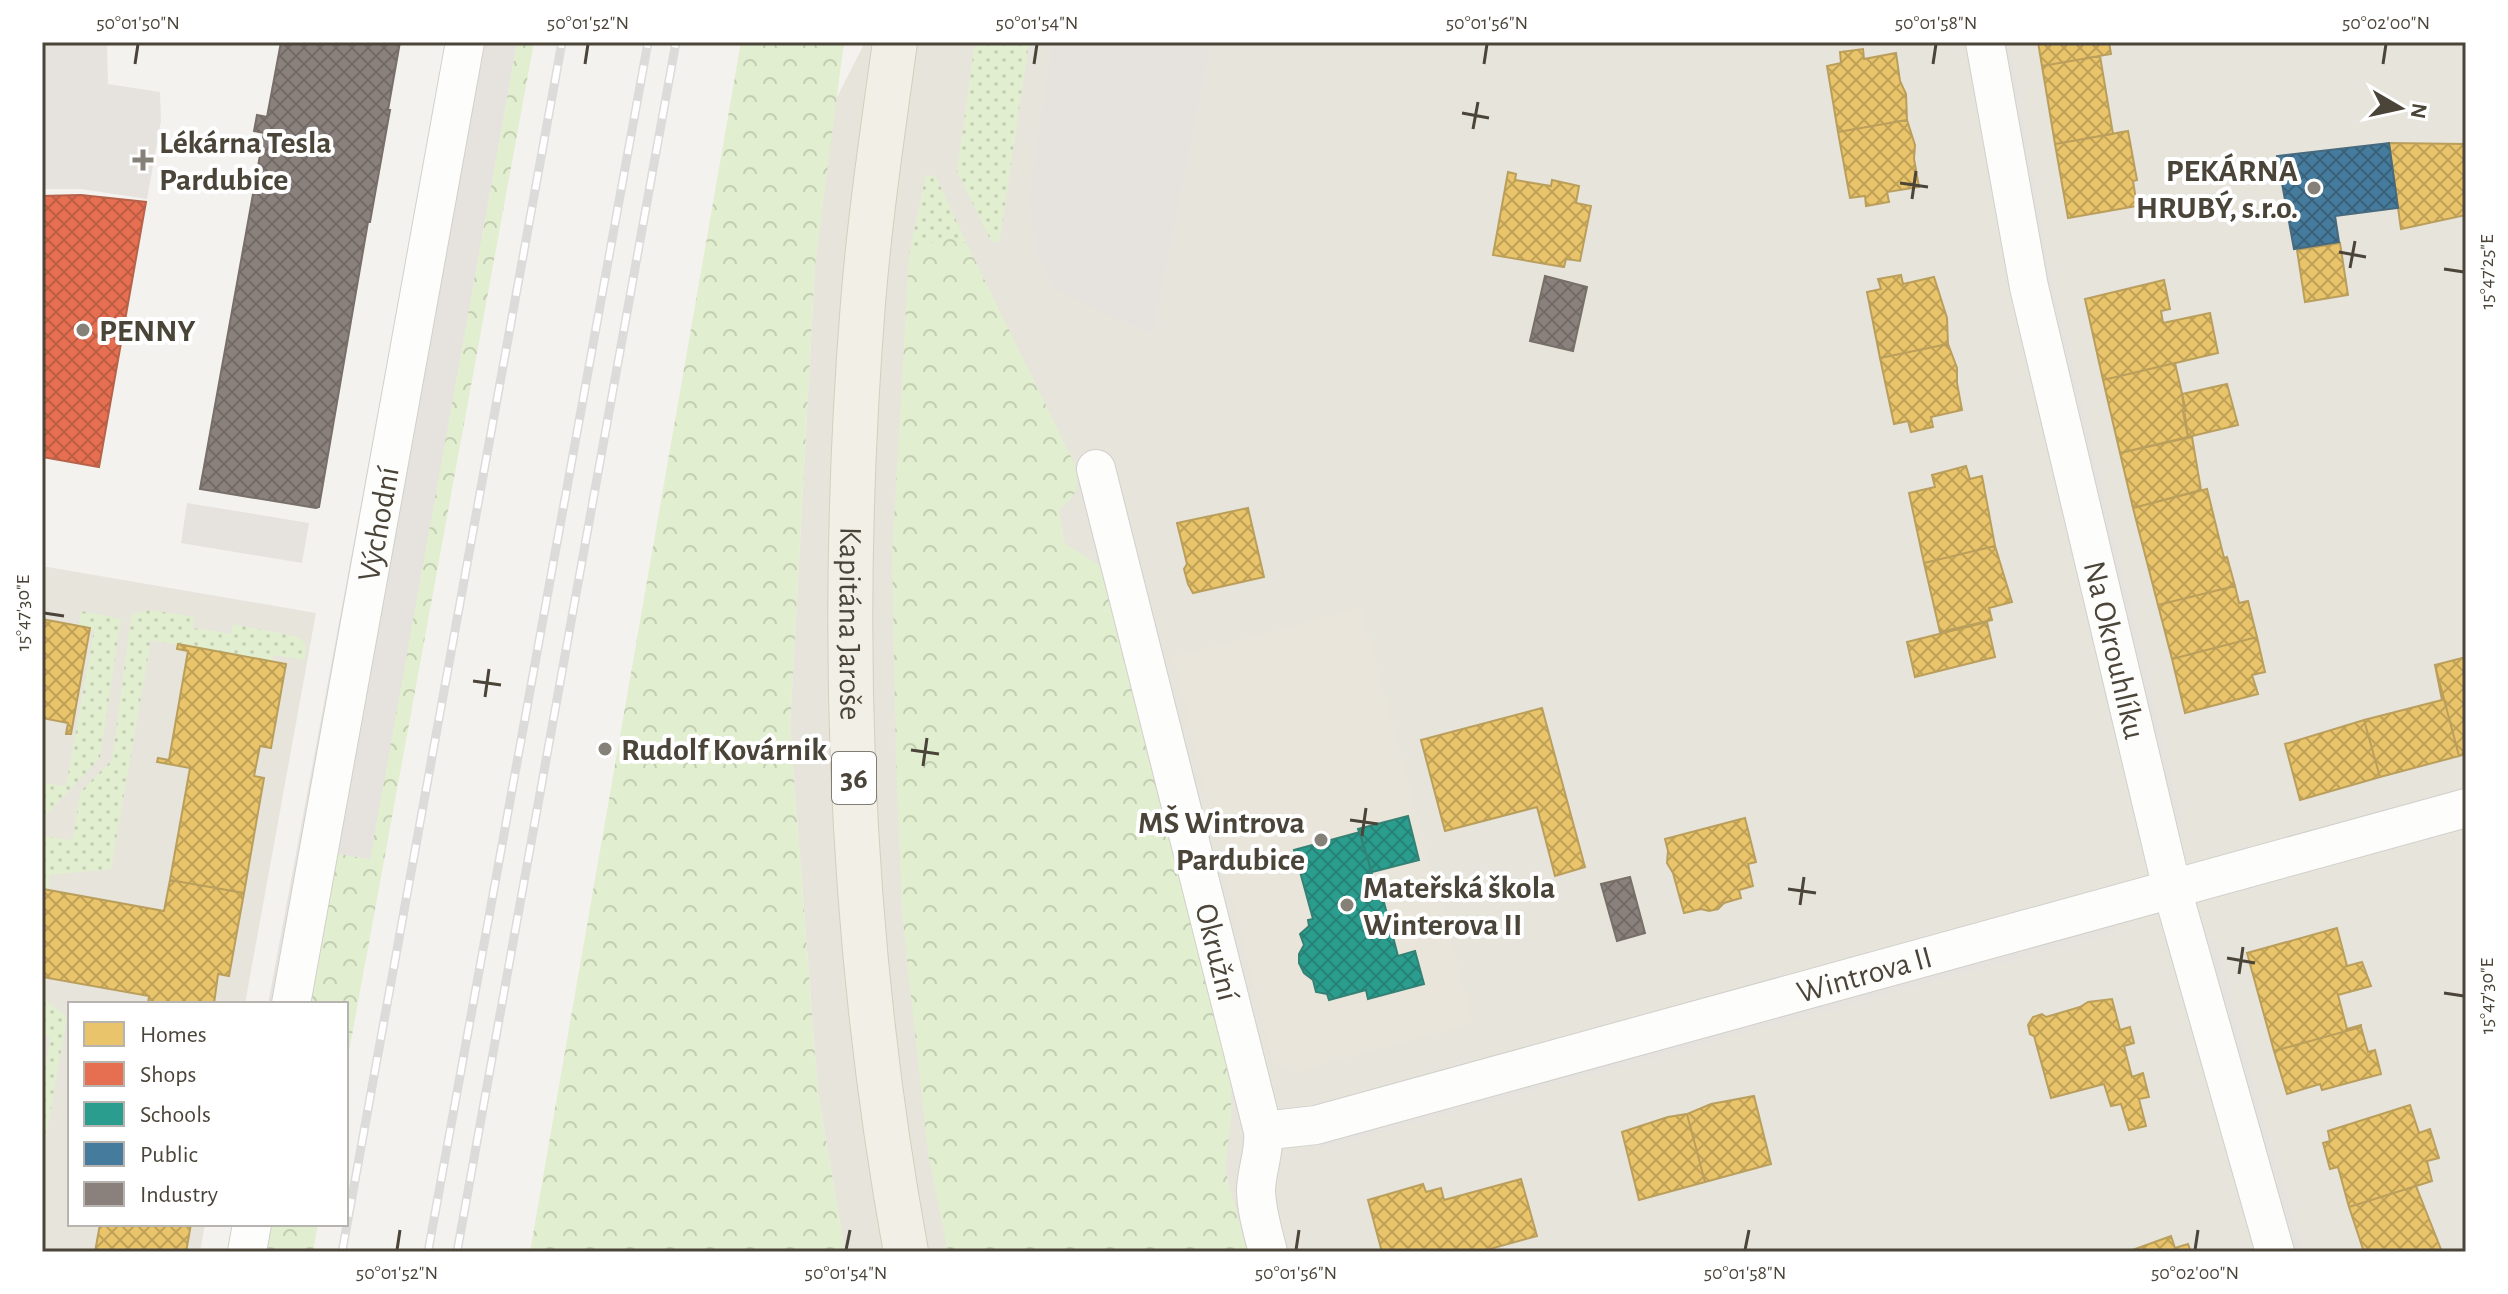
<svg xmlns="http://www.w3.org/2000/svg" width="2508" height="1294" font-family="'Alegreya Sans',sans-serif">
	<style>
		.residential { fill: #e7e4dc }
		.education { fill: #eae5da }
		.grass { fill: url(#grass-dots) }
		.forest { fill: url(#forest-crowns) }
		.parking { fill: #e6e3df }
		.homes { fill: url(#homes-cross-hatch); stroke: #ba9e5b; stroke-width: 2 }
		.shops { fill: url(#shops-cross-hatch); stroke: #b8624a; stroke-width: 2 }
		.schools { fill: url(#schools-cross-hatch); stroke: #348275; stroke-width: 2 }
		.public { fill: url(#public-cross-hatch); stroke: #476a7f; stroke-width: 2 }
		.industry { fill: url(#industry-cross-hatch); stroke: #776f68; stroke-width: 2 }
		.lines { fill: none; stroke-linecap: round; stroke-linejoin: round }
		.street-casing { stroke: #d2d0cb; stroke-width: 40 }
		.primary-casing { stroke: #d6cebb; stroke-width: 46 }
		.street { stroke: #fdfdfc; stroke-width: 38 }
		.primary { stroke: #f2efe6; stroke-width: 44 }
		.rail-casing { stroke: #dbdbda; stroke-width: 9 }
		.rail { stroke: #fff; stroke-width: 6; stroke-dasharray: 18; stroke-linecap: butt }
		.ticks { fill: none; stroke: #4b4439; stroke-width: 3 }
		.poi-dot { fill: #868178; stroke: #fff; stroke-width: 3 }
		.labels { text-anchor: middle; stroke-width: 8; stroke-linejoin: round; paint-order: stroke }
		.shield { fill: #fff; stroke: #817c74; stroke-width: 2 }
		.shield-label { font-size: 30px; font-weight: bold; fill: #4b4439 }
		.poi-label { font-size: 32px; font-weight: bold; fill: #4b4439; stroke: #fff; text-anchor: start }
		.street-label { font-size: 32px; fill: #4b4439; stroke: #fff }
		.neatline { fill: none; stroke: #4b4439; stroke-width: 3 }
		.ticks-label { font-size: 20px; text-anchor: middle; fill: #4b4439 }
	</style>
	<defs>
		<pattern id="grass-dots" width="8" height="8" patternUnits="userSpaceOnUse" patternTransform="scale(2)"><rect width="8" height="8" fill="#e1eecf"/><path d="M2 2h.1M6 6h.1" fill="none" stroke="#c3cdb2" stroke-width="1.8" stroke-linecap="round"/></pattern>
		<pattern id="forest-crowns" width="20" height="18" patternUnits="userSpaceOnUse" patternTransform="scale(2)"><rect width="20" height="18" fill="#e1eecf"/><path d="M2 6a3 3 0 1 1 6 0M12 15a3 3 0 1 1 6 0" fill="none" stroke="#c3cdb2"/></pattern>
		<pattern id="homes-cross-hatch" width="8" height="8" patternUnits="userSpaceOnUse" patternTransform="scale(2)"><rect width="8" height="8" fill="#e9c46a"/><path d="M0 0l8 8M0 8l8-8" fill="none" stroke="#bfa158"/></pattern>
		<pattern id="shops-cross-hatch" width="8" height="8" patternUnits="userSpaceOnUse" patternTransform="scale(2)"><rect width="8" height="8" fill="#e76f51"/><path d="M0 0l8 8M0 8l8-8" fill="none" stroke="#bd5d44"/></pattern>
		<pattern id="schools-cross-hatch" width="8" height="8" patternUnits="userSpaceOnUse" patternTransform="scale(2)"><rect width="8" height="8" fill="#2a9d8f"/><path d="M0 0l8 8M0 8l8-8" fill="none" stroke="#268276"/></pattern>
		<pattern id="public-cross-hatch" width="8" height="8" patternUnits="userSpaceOnUse" patternTransform="scale(2)"><rect width="8" height="8" fill="#457b9d"/><path d="M0 0l8 8M0 8l8-8" fill="none" stroke="#39617a"/></pattern>
		<pattern id="industry-cross-hatch" width="8" height="8" patternUnits="userSpaceOnUse" patternTransform="scale(2)"><rect width="8" height="8" fill="#8a817c"/><path d="M0 0l8 8M0 8l8-8" fill="none" stroke="#736b67"/></pattern>
	</defs>
	<rect width="100%" height="100%" fill="#f4f2ee"/>
	<!-- residential -->
	<path class="residential" d="M865,42h1601v1210h-1621l-27,-159 -28,-366 25,-462 20,-164z
		M42,566l274,47 -71,391h-175v220h135l-5,28h-158z"/>
	<!-- education -->
	<path class="education" d="M1361,608l112,415 -178,49 -23,-12 -99,-403z"/>
	<!-- grass -->
	<path class="grass" d="M975,42h54l-29,197 -4,3 -5,-1 -34,-70z
		M926,174l10,3 31,67 -21,-9 -37,20z
		M150,610l44,7 -1,11 38,6 2,-10 66,13 7,9 -1,14 -32,-5 -1,6 -121,-21 -40,229 -61,6 -2,16 -5,-1 -1,4v-58l30,4 9,-49 31,-31 19,-142 2,-4z
		M81,611l40,8 -21,139 -58,61v-36l24,3 28,-156 -15,-4z
		M42,998l25,18 -25,145v-75l8,-47 -8,-8z"/>
	<!-- forest -->
	<path class="forest" d="M517,42h17l-188,1026v-64h-37l27,-151 33,6z
		M741,42h103l-29,223 -25,462 28,366 27,159h-315z
		M946,235l21,9 108,221c5,25 3,28 -16,45l6,34 41,25 125,506v44l-6,50 22,83h-299l-20,-99 -26,-240 -6,-155 -4,-202 17,-301z
		M270,1224h48l-5,28h-47z"/>
	<!-- parking -->
	<path class="parking" d="M42,42h65l1,42 52,8 1,29 -14,78 -66,-10h-39z
		M447,42h70l-147,817 -51,-8 -28,153h-23z
		M1052,42h159l-59,293 -99,-46 -16,-35 -8,-55z
		M1997,42h13l37,217 136,566 -15,4 -133,-567z
		M187,503l122,20 -7,40 -121,-20z
		M2113,920l3,12 -795,216 -3,-12z
		M2215,939l48,179 41,134h-14l-90,-309z"/>
	<!-- homes -->
	<path class="homes" d="M2038,42h71l2,12 -69,12z
		M1863,49l1,10 32,-6 4,28 6,13 1,26 -69,12 -11,-66 14,-3 -1,-11z
		M2100,56l13,78 -58,10 -13,-78z
		M1907,120l8,25 -1,14 5,28 -32,5 2,10 -23,4 -1,-10 -15,2 -12,-66z
		M2128,131l9,49 -4,1 4,25 -69,12 -13,-74z
		M2389,143l77,1v71l-65,14z
		M1508,172l8,2 -1,6 36,6 1,-6 27,6 -3,17 15,3 -11,55 -14,-2 -2,8 -71,-12z
		M2340,243l8,52 -43,7 -8,-52z
		M1901,275l2,9 31,-7 13,41 1,26 -68,14 -13,-66 14,-3 -3,-10z
		M2164,280l6,29 -9,2 2,12 47,-10 8,40 -115,27 -18,-81z
		M1948,344l9,24v15l5,27 -31,7 2,10 -22,5 -3,-11 -14,3 -14,-66z
		M2175,363l11,48 -3,1 5,25 -68,16 -17,-73z
		M2227,384l11,41 -50,12 -6,-43z
		M2192,437l9,53 -68,18 -13,-55z
		M1966,466l4,13 12,-3 13,70 -71,17 -15,-70 26,-6 -3,-12z
		M2207,489l17,69 3,-1 8,29 -77,19 -25,-97z
		M1248,508l16,69 -71,16 -5,-9 -4,-15 3,-5 -10,-41z
		M1995,546l17,56 -23,6 3,12 -52,12 -16,-69z
		M2235,586l4,17 9,-2 9,36 -85,22 -14,-54z
		M42,619l48,9 -19,106h-5l2,-11 -26,-5z
		M1987,622l8,35 -80,20 -8,-35z
		M2257,637l8,35 -13,3 6,19 -73,19 -13,-54z
		M178,644l108,20 -15,84 -11,-2 -6,30 10,2 -20,115 -74,-13 20,-112 -33,-6 1,-4 11,2 19,-109 -11,-2z
		M2466,657v97l-7,2 -24,-91z
		M2435,665l24,91 -79,21 -16,-57 78,-20z
		M1542,708l43,159 -30,9 -18,-69 -92,24 -24,-91z
		M2364,720l16,57 -80,23 -15,-56z
		M1745,818l11,44 -8,2 5,22 -14,4 2,8 -17,5 -6,6 -9,2 -8,-2 -17,4 -11,-40 -6,-10 1,-12 -3,-12z
		M170,880l74,13 -15,83 -11,-2 -4,30h-66l1,-8 -107,-19 1,-88 121,22z
		M2337,928l10,38 15,-4 9,24 -33,9 9,34 14,-4v2l-87,24 -27,-98z
		M2112,999l8,31 10,-3 4,16 -10,3 8,31 11,-4 6,24 -10,2 7,27 -17,4 -8,-26 -10,2 -7,-22 -53,14 -17,-62 -4,-2 -2,-9 5,-8 9,-3 4,3 34,-10 8,-5z
		M2361,1027l7,25 7,-2 6,24 -59,16 -2,-6 -33,10 -13,-43z
		M1754,1096l17,68 -66,18 -18,-68 24,-10z
		M2410,1105l9,28 11,-4 9,29 -12,3 5,20 -83,26 -11,-40 -8,2 -7,-26 7,-2 -2,-10z
		M1687,1114l18,68 -66,18 -17,-68 46,-15z
		M1521,1179l16,57 -58,16h-97l-14,-52 55,-16 3,8 15,-4 3,12z
		M2416,1186l26,66h-78l-15,-45z
		M100,1224h91l-5,28h-91z
		M2171,1236l4,12 13,-4 3,8h-64z"/>
	<!-- shops -->
	<path class="shops" d="M81,195l65,7 -47,265 -57,-10v-261z"/>
	<!-- schools -->
	<path class="schools" d="M1408,816l11,44 -47,12 -14,-43z
		M1360,832l17,60 4,-1 17,65 17,-5 9,33 -56,15 -2,-9 -37,10 -2,-6 -11,-2 -3,-12 -9,-7 -5,-10v-9l5,-9 -4,-11 9,-8 -1,-6 5,-1 -19,-69z"/>
	<!-- public -->
	<path class="public" d="M2389,143l9,65 -63,8 4,26 -45,7 -17,-93z"/>
	<!-- industry -->
	<path class="industry" d="M281,42h119l-12,68h2l-20,112h-2l-49,285 -3,1 -116,-19 64,-356 -10,-2 3,-16 10,2z
		M1545,276l42,11 -14,64 -43,-10z
		M1630,877l15,56 -28,8 -16,-57z"/>
	<g class="lines">
		<defs>
			<g id="street">
				<path id="s1" d="M1985,42l44,245 143,602 103,363"/>
				<path id="s2" d="M1096,469l167,662c2,20 -6,38 -7,58 0,21 7,43 12,63"/>
				<path id="s3" d="M291,1004l174,-962"/>
				<path id="s4" d="M1263,1131l53,-6 1150,-317"/>
				<path d="M247,1252l5,-28"/>
			</g>
			<g id="primary">
				<path id="s5" d="M895,42c-12,87 -25,174 -32,261 -25,316 -14,637 43,949"/>
			</g>
		</defs>
		<!-- street casing -->
		<use href="#street" class="street-casing"/>
		<!-- primary casing -->
		<use href="#primary" class="primary-casing"/>
		<!-- street -->
		<use href="#street" class="street"/>
		<!-- primary -->
		<use href="#primary" class="primary"/>
		<defs>
			<path id="rail" d="M342,1252l220,-1210
				M428,1252l220,-1210
				M457,1252l219,-1210"/>
		</defs>
		<!-- rail casing -->
		<use href="#rail" class="rail-casing"/>
		<!-- rail -->
		<use href="#rail" class="rail"/>
	</g>
	<!-- ticks -->
	<path class="ticks" d="M135,64l3,-20M585,64l3,-20M1034,64l3,-20M1484,64l3,-20M1933,64l3,-20M2383,64l3,-20M1462,113l27,5M1473,129l5,-27M1900,183l28,4M1912,199l4,-28M2339,252l27,5M2350,268l5,-27M2444,269l20,3M44,613l20,3M473,681l28,4M485,697l4,-28M911,750l28,4M923,766l4,-28M1350,820l28,4M1362,836l4,-28M1788,889l28,4M1800,905l4,-28M2227,958l28,5M2239,974l4,-27M2444,993l20,3M397,1250l3,-20M846,1250l4,-20M1296,1250l3,-20M1745,1250l4,-20M2195,1250l3,-20"/>
	<!-- markers -->
	<g class="poi-dot">
		<path d="M139 148h8v8h8v8h-8v8h-8v-8h-8v-8h8z"/>
		<circle cx="2314" cy="188" r="8"/>
		<circle cx="83" cy="330" r="8"/>
		<circle cx="605" cy="749" r="8"/>
		<circle cx="1321" cy="840" r="8"/>
		<circle cx="1347" cy="905" r="8"/>
	</g>
	<g class="labels">
		<!-- shield labels -->
		<rect class="shield" x="832" y="752" width="44" height="52" rx="6"/>
		<g class="shield-label">
			<text x="854" y="788">36</text>
		</g>
		<!-- poi labels -->
		<g class="poi-label">
			<text x="159" y="153">Lékárna Tesla<tspan x="159" dy="37">Pardubice</tspan></text>
			<text x="2298" y="181" text-anchor="end">PEKÁRNA<tspan x="2298" dy="37">HRUBÝ, s.r.o.</tspan></text>
			<text x="99" y="341">PENNY</text>
			<text x="621" y="760">Rudolf Kovárnik</text>
			<text x="1305" y="833" text-anchor="end">MŠ Wintrova<tspan x="1305" dy="37">Pardubice</tspan></text>
			<text x="1363" y="898">Mateřská škola<tspan x="1363" dy="37">Winterova II</tspan></text>
		</g>
		<!-- street labels -->
		<g class="street-label">
			<text dy="11" stroke="none"><textPath href="#s3" startOffset="488">Východní</textPath></text>
			<text dy="11" stroke="none"><textPath href="#s5" startOffset="584">Kapitána Jaroše</textPath></text>
			<text dy="11" stroke="none"><textPath href="#s1" startOffset="622">Na Okrouhlíku</textPath></text>
			<text dy="11" stroke="none"><textPath href="#s2" startOffset="498">Okružní</textPath></text>
			<text dy="11" stroke="none"><textPath href="#s4" startOffset="622">Wintrova II</textPath></text>
		</g>
	</g>
	<!-- border -->
	<rect width="2508" height="1294" fill="none" stroke="#ffffff" stroke-width="88"/>
	<!-- legend -->
	<rect x="68" y="1002" width="280" height="224" fill="#ffffff" stroke="#b7b4b0" stroke-width="2"/>
	<rect x="84" y="1022" width="40" height="24" fill="#e9c46a" stroke="#b7b4b0" stroke-width="2"/>
	<text x="140" y="1042" font-size="24" fill="#4b4439">Homes</text>
	<rect x="84" y="1062" width="40" height="24" fill="#e76f51" stroke="#b7b4b0" stroke-width="2"/>
	<text x="140" y="1082" font-size="24" fill="#4b4439">Shops</text>
	<rect x="84" y="1102" width="40" height="24" fill="#2a9d8f" stroke="#b7b4b0" stroke-width="2"/>
	<text x="140" y="1122" font-size="24" fill="#4b4439">Schools</text>
	<rect x="84" y="1142" width="40" height="24" fill="#457b9d" stroke="#b7b4b0" stroke-width="2"/>
	<text x="140" y="1162" font-size="24" fill="#4b4439">Public</text>
	<rect x="84" y="1182" width="40" height="24" fill="#8a817c" stroke="#b7b4b0" stroke-width="2"/>
	<text x="140" y="1202" font-size="24" fill="#4b4439">Industry</text>
	<!-- north arrow -->
	<g transform="translate(2400 108) rotate(99)" stroke="#ffffff" stroke-width="6" paint-order="stroke">
	<path d="M0-6L14 30L0 20L-14 30Z" fill="#4b4439"/>
	<text y="-12" font-size="22" font-weight="bold" text-anchor="middle" fill="#4b4439">N</text>
	</g>
	<rect x="44" y="44" width="2420" height="1206" class="neatline"/>
	<g class="ticks-label">
		<text x="138" y="29">50°01'50"N</text>
		<text x="588" y="29">50°01'52"N</text>
		<text x="1037" y="29">50°01'54"N</text>
		<text x="1487" y="29">50°01'56"N</text>
		<text x="1936" y="29">50°01'58"N</text>
		<text x="2386" y="29">50°02'00"N</text>
		<text transform="translate(2486 272) rotate(-90)" y="7">15°47'25"E</text>
		<text transform="translate(22 613) rotate(-90)" y="7">15°47'30"E</text>
		<text transform="translate(2486 996) rotate(-90)" y="7">15°47'30"E</text>
		<text x="397" y="1279">50°01'52"N</text>
		<text x="846" y="1279">50°01'54"N</text>
		<text x="1296" y="1279">50°01'56"N</text>
		<text x="1745" y="1279">50°01'58"N</text>
		<text x="2195" y="1279">50°02'00"N</text>
	</g>
</svg>
